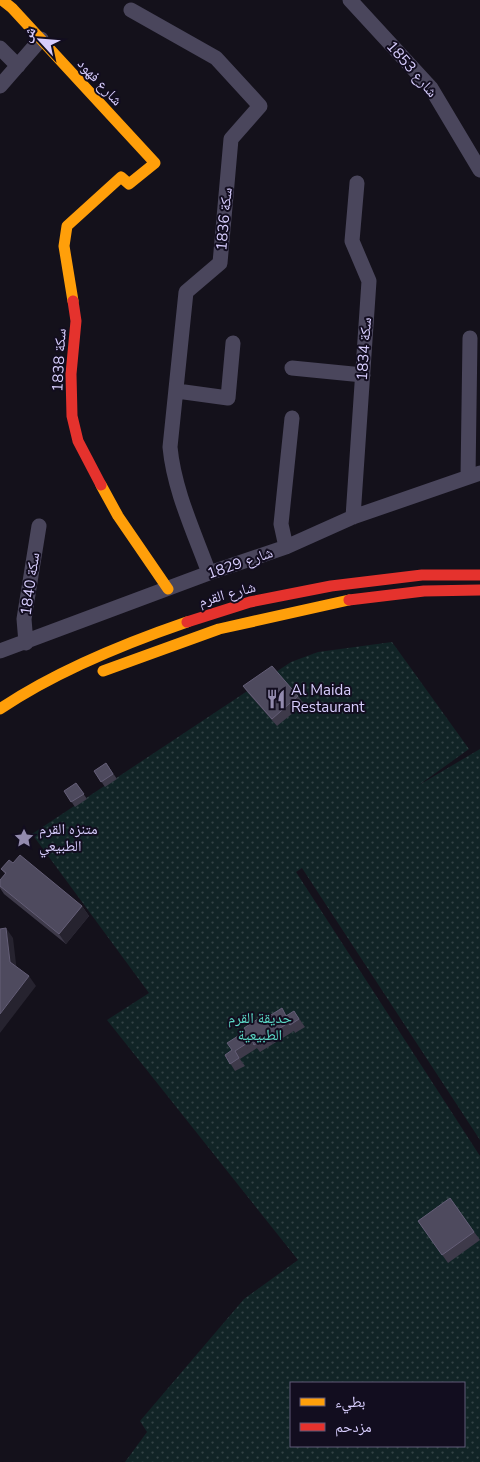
<svg xmlns="http://www.w3.org/2000/svg" width="480" height="1462" font-family="'Nunito Sans','Noto Naskh Arabic',sans-serif">
	<style>
		.park { fill: url(#park-dots); fill-rule: evenodd }
		.lines { fill: none; stroke-linecap: round; stroke-linejoin: round }
		.street { stroke: #4a465c; stroke-width: 15 }
		.slow { stroke: #ff9f0a; stroke-width: 11 }
		.jam { stroke: #e5322d; stroke-width: 11 }
		.wall { fill: #3e3a4a }
		.shaded-wall { fill: #26232f }
		.building { fill: #4e4a5e; stroke: #645e77 }
		.labels { text-anchor: middle; stroke-width: 4; stroke-linejoin: round; paint-order: stroke }
		.street-label { font-size: 15px; fill: #d7cdfd; stroke: #120d1f }
		.poi-label { font-size: 15px; fill: #d7cdfd; stroke: #120d1f; text-anchor: start }
		.park-label { font-size: 15px; fill: #5cd9c6; stroke: #120d1f }
	</style>
	<defs>
		<pattern id="park-dots" width="8" height="8" patternUnits="userSpaceOnUse" patternTransform="scale(1.25)"><rect width="8" height="8" fill="#112426"/><path d="M2 2h.1M6 6h.1" fill="none" stroke="#334346" stroke-width="1.8" stroke-linecap="round"/></pattern>
	</defs>
	<rect width="100%" height="100%" fill="#14111b"/>
	<!-- park -->
	<path class="park" d="M392,642l77,107 -50,36 61,-36v391l-178,-272 -6,4 184,284v306h-355l22,-30 -7,-11 104,-122 54,-39 -191,-240 42,-27 -117,-159 259,-172 27,-10zM291,1383h173v63h-173z"/>
	<g class="lines">
		<!-- street -->
		<path class="street" d="M350,0l81,88 49,82
			M131,10l85,48 44,48 -29,33 -11,124 -34,29 -16,155c4,43 24,85 39,126
			M0,48l18,18
			M0,86l41,-47
			M292,368l71,7
			M177,391l51,7 5,-55
			M468,477l2,-139
			M353,517l16,-236 -17,-40 5,-58
			M286,547l-5,-23 11,-106
			M26,643l-2,-24 15,-93
			M0,651l209,-78 77,-26 67,-30 127,-44"/>
		<!-- slow -->
		<path class="slow" d="M2,0l10,8 143,155 -26,21 -8,-7 -54,49 -3,20 9,55
			M101,485l17,31 50,73
			M103,671l116,-42 130,-29
			M0,709c56,-38 123,-65 187,-87"/>
		<!-- jam -->
		<path class="jam" d="M73,301l3,20 -5,53 1,42 6,25 23,44
			M349,600l75,-9 56,-1
			M187,622l63,-20 81,-16 91,-11h58"/>
	</g>
	<!-- wall -->
	<path class="wall" d="M243,686l55,10 6,8 -27,22 -29,-33z
		M106,763l11,16 -12,8 -11,-16z
		M76,783l11,16 -12,8 -11,-16z
		M13,863l69,43 7,10 -23,28 -62,-50 -4,-6v-8l5,-6 -4,-5z
		M294,1011l11,16 -10,6 -1,-2 -34,21 -3,-4 -17,11 5,7 -10,5 -10,-16 7,-5 14,-19 18,-11 23,-5z
		M450,1198l30,42 -32,23 -30,-42z"/>
	<!-- shaded-wall -->
	<path class="shaded-wall" d="M82,906l7,10 -23,28 -7,-10z
		M6,928l7,10 4,34 -7,-10z
		M29,976l7,10 -36,47v-19z"/>
	<!-- building -->
	<path class="building" d="M272,666l26,30 -26,23 -29,-33z
		M106,763l7,11 -12,8 -7,-11z
		M76,783l8,11 -13,8 -7,-11z
		M20,855l62,51 -23,28 -59,-48v-6l6,-7 -5,-4 8,-9 4,3z
		M6,928l4,34 19,14 -29,38v-85z
		M282,1008l4,8 8,-5 5,8 -9,6 -2,-2 -34,22 -2,-5 -17,11 4,7 -9,6 -5,-9 7,-5 -5,-7 19,-12 -2,-3 17,-11 2,3z
		M450,1198l24,34 -32,23 -24,-34z"/>
	<!-- icons -->
	<defs>
		<symbol id="restaurant-bare" viewBox="-9 -9 18 18"><path d="M-5-6h1v4h1v-4h1v4h1v-4h1v5L-1.5 .5V6h-2V.5L-5-1ZM5-6V6H3V1.5H1.5Q1.5-4 5-6Z" fill="#938bae" stroke="#120d1f" stroke-width="2.5" paint-order="stroke"/></symbol>
		<symbol id="sight-bare" viewBox="-9 -9 18 18"><path d="M0-6L1.8-2.2L6-1.7L2.9 1.2L3.7 5.4L0 3.3L-3.7 5.4L-2.9 1.2L-6-1.7L-1.8-2.2Z" fill="#938bae" stroke="#120d1f" stroke-width="2.5" paint-order="stroke"/></symbol>
	</defs>
	<g fill-rule="evenodd">
		<use href="#restaurant-bare" x="262" y="685" width="28" height="28"/>
		<use href="#sight-bare" x="10" y="824" width="28" height="28"/>
	</g>
	<g class="labels">
		<!-- street labels -->
		<g class="street-label">
			<text transform="translate(412 69) rotate(49)" y="5">شارع 1853</text>
			<text transform="translate(100 82) rotate(47)" y="5">شارع فهود</text>
			<text transform="translate(224 219) rotate(-85)" y="5">سكة 1836</text>
			<text transform="translate(364 349) rotate(-86)" y="5">سكة 1834</text>
			<text transform="translate(59 360) rotate(-87)" y="5">1838 سكة</text>
			<text transform="translate(240 563) rotate(-19)" y="5">1829 شارع</text>
			<text transform="translate(30 584) rotate(-82)" y="5">سكة 1840</text>
			<text transform="translate(227 594) rotate(-15)" y="5">شارع القرم</text>
		</g>
		<!-- poi labels -->
		<g class="poi-label">
			<text x="291" y="695">Al Maida<tspan x="291" dy="17">Restaurant</tspan></text>
			<text x="39" y="834">متنزه القرم<tspan x="39" dy="17">الطبيعي</tspan></text>
		</g>
		<!-- park labels -->
		<g class="park-label">
			<text x="260" y="1023">حديقة القرم<tspan x="260" dy="17">الطبيعية</tspan></text>
		</g>
	</g>
	<!-- legend -->
	<rect x="290" y="1382" width="175" height="65" fill="#120d1f" stroke="#615a78"/>
	<rect x="300" y="1398" width="25" height="8" fill="#ff9f0a" stroke="#615a78"/>
	<text x="335" y="1407" font-size="15" fill="#d7cdfd">بطيء</text>
	<rect x="300" y="1423" width="25" height="8" fill="#e5322d" stroke="#615a78"/>
	<text x="335" y="1432" font-size="15" fill="#d7cdfd">مزدحم</text>
	<!-- north arrow -->
	<g transform="translate(40 40) rotate(296)" stroke="#120d1f" stroke-width="4" paint-order="stroke">
	<path d="M0-4L9 19L0 12L-9 19Z" fill="#d7cdfd"/>
	<text y="-8" font-size="14" font-weight="bold" text-anchor="middle" fill="#d7cdfd">ش</text>
	</g>
</svg>
